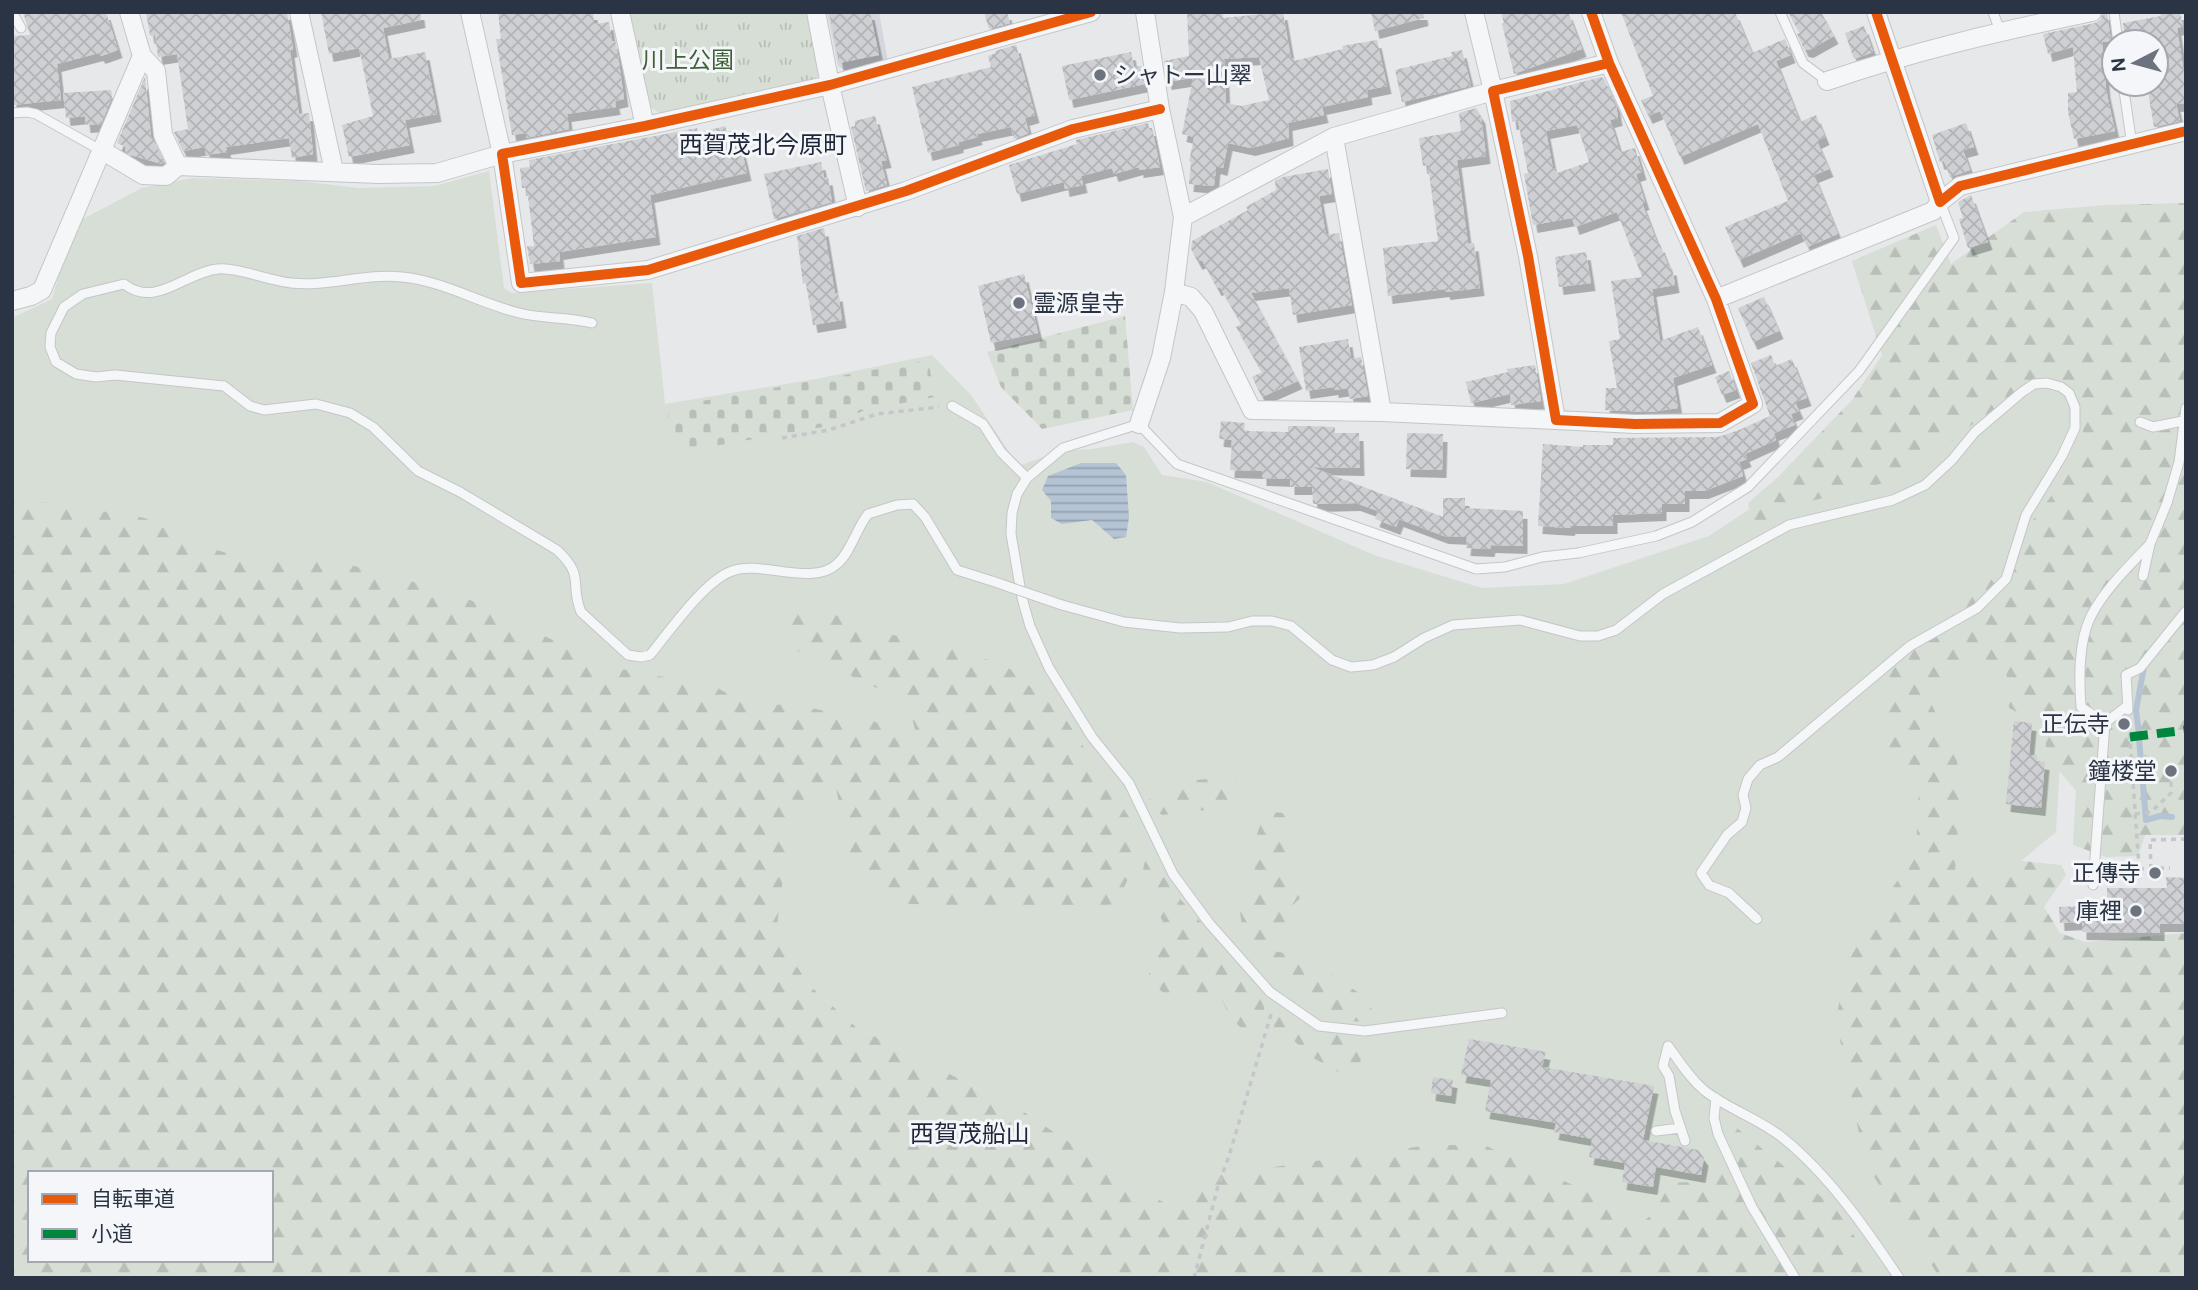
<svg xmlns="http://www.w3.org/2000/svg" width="2198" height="1290" font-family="'DM Sans','Noto Sans JP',sans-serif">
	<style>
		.built { fill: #d4d7dd }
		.grass { fill: #d6ded6 }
		.forest { fill: url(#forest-firs); fill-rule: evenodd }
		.cemetery { fill: url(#cemetery-stones) }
		.park { fill: url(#park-tufts) }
		.water { fill: url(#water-rules) }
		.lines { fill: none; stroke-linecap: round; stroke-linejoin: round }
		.stream { stroke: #b4c4d5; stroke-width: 6 }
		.building { fill: url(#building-cross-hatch); fill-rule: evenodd; filter: url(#shadow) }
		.lane-casing { stroke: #c4c6c8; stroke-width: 11 }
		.street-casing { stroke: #c4c6c8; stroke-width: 20 }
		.path { stroke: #c5c6ca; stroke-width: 3.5; stroke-dasharray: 5 5; stroke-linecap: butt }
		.lane { stroke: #f5f6f7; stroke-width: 9 }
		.street { stroke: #f5f6f7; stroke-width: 18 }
		.lane-bridge-casing { stroke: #c4c6c8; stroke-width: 11; stroke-linecap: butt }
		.lane-bridge { stroke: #f5f6f7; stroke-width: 9 }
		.quiet { stroke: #00873e; stroke-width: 9; stroke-dasharray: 18 9; stroke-linecap: butt }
		.cycleway-casing { stroke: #f4f6f9; stroke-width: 15 }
		.cycleway { stroke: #e8590c; stroke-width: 10 }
		.poi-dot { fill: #6c737f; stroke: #f4f6f9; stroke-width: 2.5 }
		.labels { text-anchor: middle; stroke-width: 6; stroke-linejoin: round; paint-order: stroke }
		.park-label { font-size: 23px; fill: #3f6138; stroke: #f4f6f9 }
		.poi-label { font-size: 23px; fill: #2b3445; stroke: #f4f6f9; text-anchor: end }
		.neighbourhood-label { font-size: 24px; fill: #1d2536; stroke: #f4f6f9 }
	</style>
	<defs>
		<pattern id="forest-firs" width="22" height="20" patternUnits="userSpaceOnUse" patternTransform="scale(1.75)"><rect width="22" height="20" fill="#d6ded6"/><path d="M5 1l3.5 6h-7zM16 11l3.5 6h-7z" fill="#b8bfb9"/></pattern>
		<pattern id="cemetery-stones" width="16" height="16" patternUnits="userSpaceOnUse" patternTransform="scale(1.75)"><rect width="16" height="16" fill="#d6ded6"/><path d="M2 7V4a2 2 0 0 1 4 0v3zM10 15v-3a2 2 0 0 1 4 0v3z" fill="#b8bfb9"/></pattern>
		<pattern id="park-tufts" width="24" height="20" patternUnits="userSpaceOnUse" patternTransform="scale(1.75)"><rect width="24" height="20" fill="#d6ded6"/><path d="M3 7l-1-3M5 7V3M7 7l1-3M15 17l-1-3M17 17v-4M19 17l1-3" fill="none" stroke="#b8bfb9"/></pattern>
		<pattern id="water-rules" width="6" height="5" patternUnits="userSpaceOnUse" patternTransform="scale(1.75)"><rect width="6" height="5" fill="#b4c4d5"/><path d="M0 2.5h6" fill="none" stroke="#93a0af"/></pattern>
		<pattern id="building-cross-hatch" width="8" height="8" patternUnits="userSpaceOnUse" patternTransform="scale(1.75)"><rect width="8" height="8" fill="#ced0d3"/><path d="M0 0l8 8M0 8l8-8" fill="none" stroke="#b1b3b6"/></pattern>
		<filter id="shadow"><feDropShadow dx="4.5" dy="8" stdDeviation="0" flood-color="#0004"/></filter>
	</defs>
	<rect width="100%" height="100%" fill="#e6e8ea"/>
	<!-- built -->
	<path class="built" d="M827,12h52l9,50 -42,9 -8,-5z"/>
	<!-- grass -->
	<path class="grass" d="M489,171l15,117 7,5 141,-10 13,121 151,-25 116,-24 39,40 39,58 11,12 39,-14 32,-2 41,-7 11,5 18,28 45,7 167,73 108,33 82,-4 145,-48 104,-69 331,-257 -76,407 -12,215 -81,67 10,379h-246l-100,-52 -53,-35 -157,-46 -217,31 -17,23 -25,7 -42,-24 -107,-72 -165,-83 -48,-43 -32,-51 -764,-410v-205l40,-19 11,-37 20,-43 59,-31 50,-10 107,3 59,7 77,-2z"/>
	<!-- forest -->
	<path class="forest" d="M2186,203v632h-41l-7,21 -32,1 -33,-12 3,-54 -29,-35 -3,-30 -35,-18 -3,-41h-58l-17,36 26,57 3,37 -5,75 36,7 15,-22 15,4 40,4 5,10 -22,32 16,26 25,9 101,-9v345h-246l-75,-115 -29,-143 13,-70 16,-8 17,-23v-15l34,-52 3,-65 -29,-26 -4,-21 -3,-61 63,-67 48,-41 81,-106 14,-60 -42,-33 -81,57 -54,47 -97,24 -63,31 -4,-28 31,-27 73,-76 30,-45 -30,-94 84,-36 15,39 73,-52 82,-7z
		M12,497l133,21 39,21 54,18 79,-1 141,38 148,72 110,21 30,17 48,1 74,14 49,20 -8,-36 -122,-57 7,-33 28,-4 47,21 95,20 46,19 53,46 73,113 7,23 -28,53 -52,7 -170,-8 -45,-48 -13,-74 -44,32 -15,120 32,51 48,43 165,83 107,72 42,24 25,-7 16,-23 218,-31h55l102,46 53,35 17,-16 14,-27 45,-2 17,-57 103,84 48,70h-1871zM30,1173h241v87h-241z
		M1221,771l16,3 -5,24 -9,10 -60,7 -11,-5 -3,-10 3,-5 15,-2 18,-12 22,-2z
		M1268,811l14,2 11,8c2,16 -5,19 -8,33 -3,15 8,32 15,44l-11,11 -11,30 -19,7 -16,-13 -3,-21 17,-18c-3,-32 -8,-54 11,-83z
		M1145,861l13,7 23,32 80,89 3,19 -6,28c-24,-5 -32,-28 -42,-48l-19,11 -25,1 -24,-20 3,-19 -1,-16 18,-9 -5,-14 -22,-44z
		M1270,950l40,9 59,41 3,11 -5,10 -27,1 -45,-27 -31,-30z
		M1283,1010c8,6 17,16 26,20 18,8 38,-1 54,9l-3,26 -10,13 -37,-20 -21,-19 -18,-11 1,-17z"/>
	<!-- cemetery -->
	<path class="cemetery" d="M1125,316l8,94 -91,19 -41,-42 -14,-35z
		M928,360l7,37 -70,13 -36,16 -150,26 -12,-24 2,-21z"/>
	<!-- park -->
	<path class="park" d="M628,12h182l12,57 -7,12 -153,34 -14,-10z"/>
	<!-- water -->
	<path class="water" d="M1081,463h35l10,12 3,42 -3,20 -12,2 -22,-19 -30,4 -11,-6v-17l-9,-11 6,-14z"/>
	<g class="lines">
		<!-- stream -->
		<path class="stream" d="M2139,734l-3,-24 8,-43
			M2139,738l7,82 14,-4 12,1"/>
	</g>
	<!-- building -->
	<path class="building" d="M23,12h83l12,38 -17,6 -2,-3 -42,11 4,36 -49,5v-69l18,-1z
		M146,12h141l6,37 -3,1 9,64 10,-1 4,41 -21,4 -3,-20 -63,9 1,5 -21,3 -1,-8 -22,4 -9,-19 14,-3 -11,-75 -19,3 -3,-22 -5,1z
		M321,12h99l1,8 -38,8 6,31 36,-7 12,62 -32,6 5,25 -61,12 -7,-32 31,-9 -14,-68 -30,6z
		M498,12h95l1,12 15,-2 3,19h3l3,14 6,44 -9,2 1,6 -49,7 2,15 -43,9v-5l-14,2 -16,-96h5z
		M829,12h41l9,43 -40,8z
		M984,12h23l3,11 -21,6z
		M1187,12h36v6l60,-6 8,47 2,-1 1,3 49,-12 -1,-3 35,-6 10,46 -20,4 1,7 -46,10 2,8 -36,8 1,15 -38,10 -23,-5 -5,25 -7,-2 -2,20 -25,-2 2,-22h-2l5,-25 -12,-3 11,-56 -26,4 -3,-21 25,-5zM1259,57l10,43 -28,6 -15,-3 -2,-44z
		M1371,12h52l1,6 -49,13z
		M1501,12h67l14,37 -68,25 -12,-50 2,-1z
		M1621,12h114l17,41 33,-14 6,16 -15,6 24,61 16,-7 9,22 -8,4 12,28 -15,6 24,59 -31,13 -6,-14 -62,27 -14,-33 63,-26 -30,-77 -78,33 -20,-46 -12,5 -7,-16 12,-4z
		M1788,12h33l13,24 -25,14 -5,-1 -7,-15 3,-1z
		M2103,12h4l4,30h-9l4,48 9,41 -41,8 -6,-27v-19l9,-1 -4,-45 -25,7 -5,-20 52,-11 5,-3z
		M2160,12h20l3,14 -6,2 9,59v16l-10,1 4,17 -26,6 -6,-35 6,-1v-7h2v-42h-31l-2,-19 38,-7z
		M1864,26l9,26 -19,7 -9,-26z
		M1016,45l19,70 -10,3 4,15 -15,6 -3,-12 -34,7 1,3 -19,5v3l-31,8 -16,-66 79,-20 -3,-11 8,-3 -1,-2z
		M1462,50l9,36 -69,16 -7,-32 57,-14 -1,-4z
		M1131,52l3,15 8,-1 3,18 -76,16 -7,-34z
		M145,77l6,59 13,26 -2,2 -31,-9 -6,-4 1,-4 -9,-4z
		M1601,77l3,2 12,26 2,13 -8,2 10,32 15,-4 7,24 -6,2 9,28 -3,1 16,42 2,-1 9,24 3,-1 3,18 -23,4 8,52 38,-14 14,38 -39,13 5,30 -27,4 -46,-2 1,-22h11l-8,-47 11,-2 -9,-58 31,-4 -25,-65 -42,15 -3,-9 -39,7 -9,-51 4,-1 -10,-52 -6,1 -2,-21zM1577,125l12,37 -32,11 -1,-5 -3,1 -7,-38z
		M111,90l1,7 -11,27 -15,1 -1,-9 -19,2 -3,-25z
		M1476,108l5,8 5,40 -29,4 11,84 6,-1 6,45 -34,4 -1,-3 -57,7 -5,-48 55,-7 -10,-76 -5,1 -4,-28 42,-7 -2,-18z
		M875,116l12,44 -6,1 6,24 -21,6 -15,-64 4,-1v-5z
		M1148,123l1,5h3l8,39 -21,3v-3l-25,7 -2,-6 -31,8 2,9 -18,4 -1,-7 -47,12 -8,-29 68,-21 -1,-4z
		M1966,123l8,24 -11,3 7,20 -20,7 -6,-16 -4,1 -8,-27z
		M725,126l2,6 10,-2 10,43 -97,22 6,42 -97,15 1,9 -30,3 -3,-18h7l-7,-58h-5l-2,-20 10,-1 -1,-7 168,-32 1,5z
		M821,162l3,16 4,-1 4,25 -58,17 -10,-45z
		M1328,169l4,25 -13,2 7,39 13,-2 13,72 -59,10 -4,-27 -38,5 47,88 -36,16 -10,-20 10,-5 -26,-45 5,-3 -21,-37 -3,1 -15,-28 -4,2 -7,-13 1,-8 56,-31 -2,-3 30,-17 -1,-9 8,-4z
		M1971,195l17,47 -20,6 -9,-29 4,-1 -5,-16z
		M824,228l11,66 3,-1 4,27 -29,5 -7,-42 -3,1 -6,-48z
		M1586,252l5,31 -32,4 -4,-30z
		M1024,274l14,59 -47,10 -13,-57z
		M1764,297l15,34 -26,11 -15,-34z
		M1348,339l3,20 10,-2 7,39 -18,3 -2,-11 -14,2v-3l-28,4 -7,-44z
		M1771,355l4,11 17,-7 15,39 -12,4 4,9 -8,3 4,11 -21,8 2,7 -31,14 2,5 -8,3 4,14 -39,15h-19v13h-23v9l-49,2v11h-42l-1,2 -32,-2 5,-82 40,3v-2h30v-7l105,-1 21,-7 31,-14 -19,-53z
		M1535,365l6,36 -30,4 -1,-11 -39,9 -5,-21 42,-10 -1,-3z
		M1729,371l7,19 -14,5 -7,-18z
		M1221,421l24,2 -1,8 44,1v-6h21l26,1v6h24l1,35 -49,-1 132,50v-19h22v10l58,3v35l-32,-1 -1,4 -24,-1 1,-11 -23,-1 -45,-17 -3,8 -21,-8 3,-8 -22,-8 -43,1 -1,-17h-22v-8l-28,-1v-7l-32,-1 2,-30 -13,-1z
		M1407,433l36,1 -1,36 -36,-1z
		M2014,721l18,2 -3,32h8v6l8,1 -4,46 -35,-4z
		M2166,877l20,1v46h-26v9l-78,-1v-10l-22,1 -1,-16 48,-2v-17h60z
		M1469,1039l77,13 -4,15 112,19 -11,54 55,10 6,8 -3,17 -45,-8 -3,20 -31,-5 3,-19 -36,-6 3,-18 -38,-7 2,-9 -71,-12 6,-31 -30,-5z
		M1433,1077l20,3 -2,16 -20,-3z"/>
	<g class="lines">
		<defs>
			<path id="lane" d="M12,12l9,16
				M1780,12l23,51 24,18
				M1993,12l7,19
				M2114,12l4,30
				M2123,84l9,61
				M12,113l15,-1 9,2 66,37
				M592,323c-24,-6 -49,-4 -73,-10 -40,-10 -76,-32 -117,-36 -37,-4 -74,10 -111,6 -21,-2 -54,-16 -73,-14 -33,3 -62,40 -94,15l-41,10 -19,13 -13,26 -1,14 6,15 20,12 20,3 19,-2 109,11 26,20 14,4 52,-6 34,9 23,14 45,44 42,21 97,58c29,27 12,33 24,62l47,43 13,2 9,-2c19,-23 54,-74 82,-84 29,-11 80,16 105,-7 14,-12 19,-35 31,-50l29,-9 16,-1 12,13 32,53 38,12
				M952,406l31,18 18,28 26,26
				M2140,422l13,5 30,-6
				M2143,576l7,-32 17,-41 12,-41 7,-54
				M1062,605l62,17 56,6 48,-1 24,-6h20l19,5 41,34 19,7 22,-2 21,-8 30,-19 29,-13 67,-5 60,16h18l18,-6 47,-36 126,-69 104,-25 32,-15 27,-25 23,-28 47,-40 12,-8 13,-1 14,4 8,6 6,14v21l-13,28 -36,59 -20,64 -29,29 -67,38 -132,111 -18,8 -12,14 -5,16 3,13 -4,14 -15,13 -26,38 8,12 20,8 28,26
				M2128,710l-2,-35 14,-7 46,-57
				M2105,723l-24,-16c-2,-28 -3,-65 10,-91 14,-27 38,-50 59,-72
				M2093,885l12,-162 22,-17
				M1502,1013l-137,18 -46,-5 -49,-34 -61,-69 -36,-49 -44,-91 -37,-46 -43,-69 -19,-42 -8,-28 -11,-64 1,-21 5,-19 10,-16 36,-30 76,-24 38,40 299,105 29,-2 37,-10 36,-4 78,-17 36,-14 56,-35 111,-116 95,-133 -14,-36
				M1668,1046c12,16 22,33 37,45 25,19 54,28 78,47 46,37 84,92 116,140
				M1668,1046l-5,20 6,10 6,35 10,30
				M1716,1098l-2,20 4,16 34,73 43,71
				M1656,1131l25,-3"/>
			<path id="street" d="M299,12l35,159
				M620,12l25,114
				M816,12l14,73 28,122
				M1091,12l-261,73 -185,41 -143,28 19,129 127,-13 258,-79 167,-62 87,-20
				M1591,12l18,51 107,236 37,105 -33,19 -85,1 -79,-4 -28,-164 -35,-165 116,-28
				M1876,12l64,190 20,-16 226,-55
				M142,56l14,15 7,64 15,31
				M1827,81c87,-30 175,-50 265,-69
				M1334,137l48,275
				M103,151l40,24 23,1 12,-10 200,8 59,-1 65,-19 -32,-142
				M1183,217l151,-80 159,-46 -19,-79
				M1174,292l17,5 12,14 49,99 130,2 174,8
				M1716,299l217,-88 7,-9
				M12,301l19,-5 11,-6 100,-234 -13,-44
				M1139,424l22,-66 13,-66 9,-75 -23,-108 -15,-97"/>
		</defs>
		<!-- lane casing -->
		<use href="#lane" class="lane-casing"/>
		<!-- street casing -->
		<use href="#street" class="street-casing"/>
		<!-- path -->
		<path class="path" d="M782,438l47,-8 48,-16 62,-7
			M2129,724l11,158
			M2135,814l16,-2 20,-19v-14
			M2139,869l31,-1
			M2151,869l-1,-29 36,-1
			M1194,1278l24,-92 11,-30 43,-145"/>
		<!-- lane -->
		<use href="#lane" class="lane"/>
		<!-- street -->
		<use href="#street" class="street"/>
		<defs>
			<path id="lane-bridge" d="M995,582l67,23"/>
		</defs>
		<!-- lane-bridge casing -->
		<use href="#lane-bridge" class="lane-bridge-casing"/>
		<!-- lane-bridge -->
		<use href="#lane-bridge" class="lane-bridge"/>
		<!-- quiet -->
		<path class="quiet" d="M2185,409h1
			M2130,737l56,-7"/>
		<defs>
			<path id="cycleway" d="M1091,12l-261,73 -185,41 -143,28 19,129 127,-13 258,-79 167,-62 87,-20
				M1591,12l18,51 107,236 37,105 -33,19 -85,1 -79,-4 -28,-164 -35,-165 116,-28
				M1876,12l64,190 20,-16 226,-55"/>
		</defs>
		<!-- cycleway casing -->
		<use href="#cycleway" class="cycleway-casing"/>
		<!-- cycleway -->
		<use href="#cycleway" class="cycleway"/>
	</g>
	<!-- markers -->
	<g class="poi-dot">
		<circle cx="1100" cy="75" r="7"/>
		<circle cx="1019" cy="303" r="7"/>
		<circle cx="2124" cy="724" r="7"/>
		<circle cx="2171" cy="771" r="7"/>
		<circle cx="2155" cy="873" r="7"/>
		<circle cx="2136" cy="911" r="7"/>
	</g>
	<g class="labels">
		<!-- park labels -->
		<g class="park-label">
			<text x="688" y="68">川上公園</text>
		</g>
		<!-- poi labels -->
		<g class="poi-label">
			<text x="1114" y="83" text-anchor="start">シャトー山翠</text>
			<text x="1033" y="311" text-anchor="start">霊源皇寺</text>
			<text x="2110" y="732">正伝寺</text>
			<text x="2157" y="779">鐘楼堂</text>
			<text x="2141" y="881">正傳寺</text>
			<text x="2122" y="919">庫裡</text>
		</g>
		<!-- neighbourhood labels -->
		<g class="neighbourhood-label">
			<text x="763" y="153">西賀茂北今原町</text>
			<text x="970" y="1142">西賀茂船山</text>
		</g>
	</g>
	<!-- border -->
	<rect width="2198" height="1290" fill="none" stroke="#2b3445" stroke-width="28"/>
	<!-- legend -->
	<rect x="28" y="1171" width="245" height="91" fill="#f4f6f9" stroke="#a4a8b1" stroke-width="2"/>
	<rect x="42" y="1194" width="35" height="10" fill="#e8590c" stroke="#a4a8b1" stroke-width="2"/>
	<text x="91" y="1206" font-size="21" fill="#2b3445">自転車道</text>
	<rect x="42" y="1229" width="35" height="10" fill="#00873e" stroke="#a4a8b1" stroke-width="2"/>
	<text x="91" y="1241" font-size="21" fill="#2b3445">小道</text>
	<!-- north arrow -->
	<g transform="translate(2135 63) rotate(264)"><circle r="33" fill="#f4f6f9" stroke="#a4a8b1" stroke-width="2"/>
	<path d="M0-5L12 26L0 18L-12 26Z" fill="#6c737f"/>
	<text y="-10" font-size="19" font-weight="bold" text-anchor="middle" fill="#2b3445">N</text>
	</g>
</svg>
